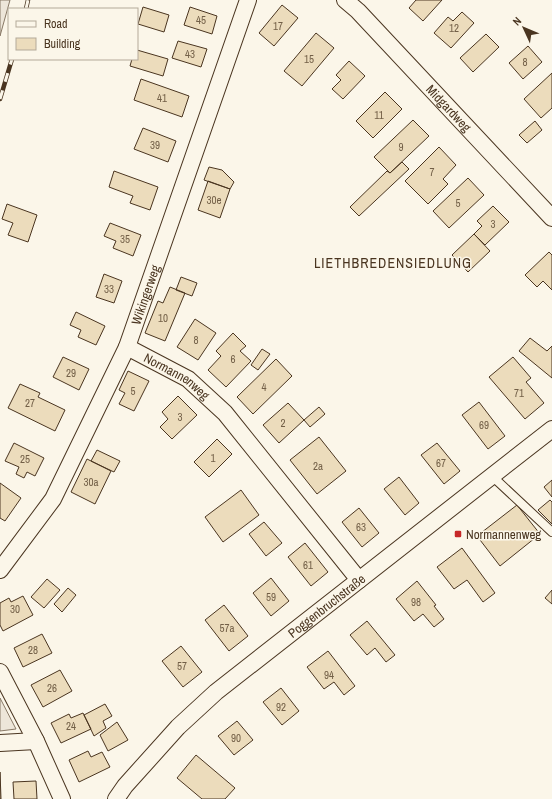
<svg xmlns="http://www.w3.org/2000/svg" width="552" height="799" font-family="'Archivo Narrow',sans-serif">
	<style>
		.green { fill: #ede6d9; stroke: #887966 }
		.building { fill: #ecdcbc; stroke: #4a3520 }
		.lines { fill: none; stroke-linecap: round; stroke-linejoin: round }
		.lane-casing { stroke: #4a3520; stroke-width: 10 }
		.street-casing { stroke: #4a3520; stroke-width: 18 }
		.lane { stroke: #fbf6e9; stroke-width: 8 }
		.street { stroke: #fbf6e9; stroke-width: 16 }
		.rail-casing { stroke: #4a3520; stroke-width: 4.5 }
		.rail { stroke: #fbf6e9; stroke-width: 3; stroke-dasharray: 9; stroke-linecap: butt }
		.poi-dot { fill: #c62828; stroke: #fbf6e9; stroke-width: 1.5 }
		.labels { text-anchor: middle; stroke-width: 3; stroke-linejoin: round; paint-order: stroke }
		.number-label { font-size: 11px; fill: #725f47 }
		.street-label { font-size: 13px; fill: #4a3520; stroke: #fbf6e9 }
		.poi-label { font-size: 13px; fill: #4a3520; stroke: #fbf6e9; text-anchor: start }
		.neighbourhood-label { font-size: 14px; letter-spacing: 1px; fill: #4a3520; stroke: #fbf6e9 }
	</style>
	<rect width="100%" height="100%" fill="#fbf6e9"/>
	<!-- green -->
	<path class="green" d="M0,0h10l-10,36z
		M0,698l16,31 -16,2z"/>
	<!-- building -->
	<path class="building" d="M416,0h26l-19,21 -14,-13z
		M282,5l16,13 -24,28 -15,-13z
		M143,7l26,8 -5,17 -26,-8z
		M190,7l27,9 -5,18 -28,-9z
		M462,12l12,11 -23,25 -17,-15 14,-16 5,4z
		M316,33l18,15 -32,38 -18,-15z
		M486,34l13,13 -26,25 -13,-14z
		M178,41l29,8 -6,18 -29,-9z
		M528,46l14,16 -19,17 -14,-16z
		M137,50l31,9 -5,17 -33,-10 2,-7h5z
		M349,61l16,15 -22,23 -11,-10 9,-9 -5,-5z
		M552,73v35l-11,10 -17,-19z
		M141,79l48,17 -7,21 -48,-17z
		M385,92l17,17 -29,29 -17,-17z
		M413,120l16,16 -39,37 -16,-16z
		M535,121l7,9 -15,13 -8,-8z
		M143,128l33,13 -8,21 -34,-13z
		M439,147l17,18 -13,14 5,5 -20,20 -23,-23z
		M402,162l7,7 -50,47 -9,-9 37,-36 3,2z
		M209,167l13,3 12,12 -4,7 -26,-9z
		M114,171l44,16 -8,23 -20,-7 3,-7 -24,-9z
		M468,178l16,17 -35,33 -16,-17z
		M208,181l22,8 -10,29 -22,-8z
		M7,204l30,11 -9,27 -20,-7 5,-12 -11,-4z
		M493,206l16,16 -24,23 -11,-11 8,-8 -5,-5z
		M110,223l31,12 -8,21 -20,-8 3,-7 -12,-5z
		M474,234l16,17 -22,21 -16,-17z
		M549,252l3,3v35l-9,-9 -6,6 -12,-12z
		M104,274l18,7 -8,22 -18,-6z
		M181,277l16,6 -5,13 -16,-6z
		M170,287l15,6 -20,48 -20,-8 13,-32 5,2z
		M76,312l29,14 -9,19 -18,-8 3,-7 -11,-5z
		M195,319l21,14 -18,27 -21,-13z
		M233,333l13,13 -6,5 11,10 -25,26 -18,-17 13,-14 -5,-5z
		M530,338l17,13 5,-5v32l-33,-27z
		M262,349l8,5 -12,16 -7,-5z
		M63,357l26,12 -10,21 -26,-13z
		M513,357l18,21 -5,4 18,21 -19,16 -36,-42z
		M276,359l16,17 -39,38 -16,-17z
		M128,371l21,10 -15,30 -15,-7 6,-11 -6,-3z
		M20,384l20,9 -2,4 27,13 -10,21 -47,-23z
		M178,396l19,19 -25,24 -12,-12 8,-8 -6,-7z
		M479,402l26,34 -17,13 -26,-34z
		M288,403l16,17 -25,23 -16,-18z
		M319,407l6,7 -15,13 -6,-7z
		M319,437l27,34 -29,23 -27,-34z
		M217,439l15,15 -23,23 -15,-15z
		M14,443l30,15 -9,18 -8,-4 -3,6 -8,-4 3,-7 -14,-6z
		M437,443l23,28 -16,13 -23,-29z
		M97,450l23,11 -6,11 -23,-11z
		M87,459l24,12 -16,33 -24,-12z
		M399,477l20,26 -14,12 -21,-26z
		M552,480v17l-8,-10z
		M0,483l21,15 -16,23 -5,-3z
		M241,490l18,25 -36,27 -18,-25z
		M550,500l2,2v22l-14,-14z
		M517,505l23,29 -40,32 -23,-30z
		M359,508l20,25 -17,14 -20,-25z
		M264,522l18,21 -16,13 -17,-22z
		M305,543l23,29 -17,14 -23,-29z
		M462,548l33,45 -12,9 -16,-22 -13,9 -17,-22z
		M271,578l18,23 -18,15 -18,-23z
		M47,579l13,11 -16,18 -13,-11z
		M417,581l19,24 -2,1 10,13 -10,8 -11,-13 -9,7 -18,-22z
		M68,588l8,7 -14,17 -8,-8z
		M552,590v14l-7,-6z
		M23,596l10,19 -30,16 -3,-6v-22l9,-5 2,4z
		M224,605l24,31 -19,15 -24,-31z
		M367,621l28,34 -9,7 -11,-14 -8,7 -17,-20z
		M42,634l10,19 -29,14 -9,-19z
		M181,646l21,26 -19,15 -21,-26z
		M328,651l27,35 -11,9 -10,-13 -10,7 -17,-22z
		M60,670l12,21 -29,16 -12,-22z
		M281,688l18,23 -17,14 -19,-23z
		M105,704l7,12 -9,5 3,7 -12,8 -10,-21z
		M83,713l8,16 -30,14 -10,-20 18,-9 2,4z
		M237,721l16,19 -19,15 -16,-19z
		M117,722l11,18 -20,11 -8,-16z
		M88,751l3,6 11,-5 8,15 -31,15 -10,-22z
		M196,755l39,33 -10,11h-23l-25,-21z
		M0,772l1,27h-1z
		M36,781l1,18h-23l-1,-17z"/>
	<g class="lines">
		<defs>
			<path id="lane" d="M492,476l60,56"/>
			<g id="street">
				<path id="s1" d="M345,0l13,11 194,207"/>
				<path id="s2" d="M127,347l61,32 37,34 134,167"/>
				<path id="s3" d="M0,570l53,-71 74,-152 121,-347"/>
				<path d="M0,672l36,69 26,58"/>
				<path d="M0,743l36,-2"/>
				<path id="s4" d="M116,799l9,-13 53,-59 38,-35 336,-263"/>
			</g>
		</defs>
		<!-- lane casing -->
		<use href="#lane" class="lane-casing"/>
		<!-- street casing -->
		<use href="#street" class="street-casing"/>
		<!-- lane -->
		<use href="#lane" class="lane"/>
		<!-- street -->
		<use href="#street" class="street"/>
		<defs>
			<path id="rail" d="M26,9l2,-9
				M0,99l12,-40"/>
		</defs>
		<!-- rail casing -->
		<use href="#rail" class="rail-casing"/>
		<!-- rail -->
		<use href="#rail" class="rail"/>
	</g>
	<!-- markers -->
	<rect class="poi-dot" x="454" y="530" width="8" height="8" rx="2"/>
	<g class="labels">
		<!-- number labels -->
		<g class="number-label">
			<text x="201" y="24">45</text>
			<text x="278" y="30">17</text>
			<text x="454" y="32">12</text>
			<text x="190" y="58">43</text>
			<text x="309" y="63">15</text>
			<text x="525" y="66">8</text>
			<text x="162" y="102">41</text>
			<text x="379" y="119">11</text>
			<text x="155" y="149">39</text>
			<text x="401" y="151">9</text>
			<text x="432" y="176">7</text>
			<text x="214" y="204">30e</text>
			<text x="458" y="207">5</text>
			<text x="493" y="228">3</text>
			<text x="125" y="243">35</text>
			<text x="109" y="293">33</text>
			<text x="163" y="322">10</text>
			<text x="196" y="344">8</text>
			<text x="233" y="363">6</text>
			<text x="71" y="377">29</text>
			<text x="264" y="391">4</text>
			<text x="133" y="395">5</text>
			<text x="519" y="397">71</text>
			<text x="30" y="407">27</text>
			<text x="180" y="421">3</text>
			<text x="283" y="427">2</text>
			<text x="484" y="429">69</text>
			<text x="213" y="462">1</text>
			<text x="25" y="463">25</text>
			<text x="441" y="467">67</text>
			<text x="318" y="470">2a</text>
			<text x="91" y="486">30a</text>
			<text x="361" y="531">63</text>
			<text x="308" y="569">61</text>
			<text x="271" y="601">59</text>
			<text x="416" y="606">98</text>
			<text x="15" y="613">30</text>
			<text x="227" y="632">57a</text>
			<text x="33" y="654">28</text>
			<text x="182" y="670">57</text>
			<text x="329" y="679">94</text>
			<text x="52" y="692">26</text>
			<text x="281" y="711">92</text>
			<text x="71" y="730">24</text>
			<text x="236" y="742">90</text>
		</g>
		<!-- street labels -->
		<g class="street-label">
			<text dy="5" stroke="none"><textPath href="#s1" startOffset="150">Midgardweg</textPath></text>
			<text dy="5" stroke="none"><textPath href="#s3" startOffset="313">Wikingerweg</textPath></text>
			<text dy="5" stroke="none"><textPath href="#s2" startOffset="58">Normannenweg</textPath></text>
			<text dy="5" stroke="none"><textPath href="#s4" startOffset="287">Poggenbruchstraße</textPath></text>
		</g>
		<!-- poi labels -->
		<g class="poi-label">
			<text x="466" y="539">Normannenweg</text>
		</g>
		<!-- neighbourhood labels -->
		<g class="neighbourhood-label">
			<text x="393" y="268">LIETHBREDENSIEDLUNG</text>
		</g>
	</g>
	<!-- legend -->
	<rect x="8" y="8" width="130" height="52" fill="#fbf6e9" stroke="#b4a999"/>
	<rect x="16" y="21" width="20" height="6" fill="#fbf6e9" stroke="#b4a999"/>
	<text x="44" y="28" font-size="12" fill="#4a3520">Road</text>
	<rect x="16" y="38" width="20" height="12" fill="#ecdcbc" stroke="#b4a999"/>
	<text x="44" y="48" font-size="12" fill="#4a3520">Building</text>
	<!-- north arrow -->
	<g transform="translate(524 28) rotate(314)" stroke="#fbf6e9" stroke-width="3" paint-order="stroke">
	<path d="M0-3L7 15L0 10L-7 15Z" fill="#4a3520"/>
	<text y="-6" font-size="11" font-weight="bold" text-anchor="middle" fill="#4a3520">N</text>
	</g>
</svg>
